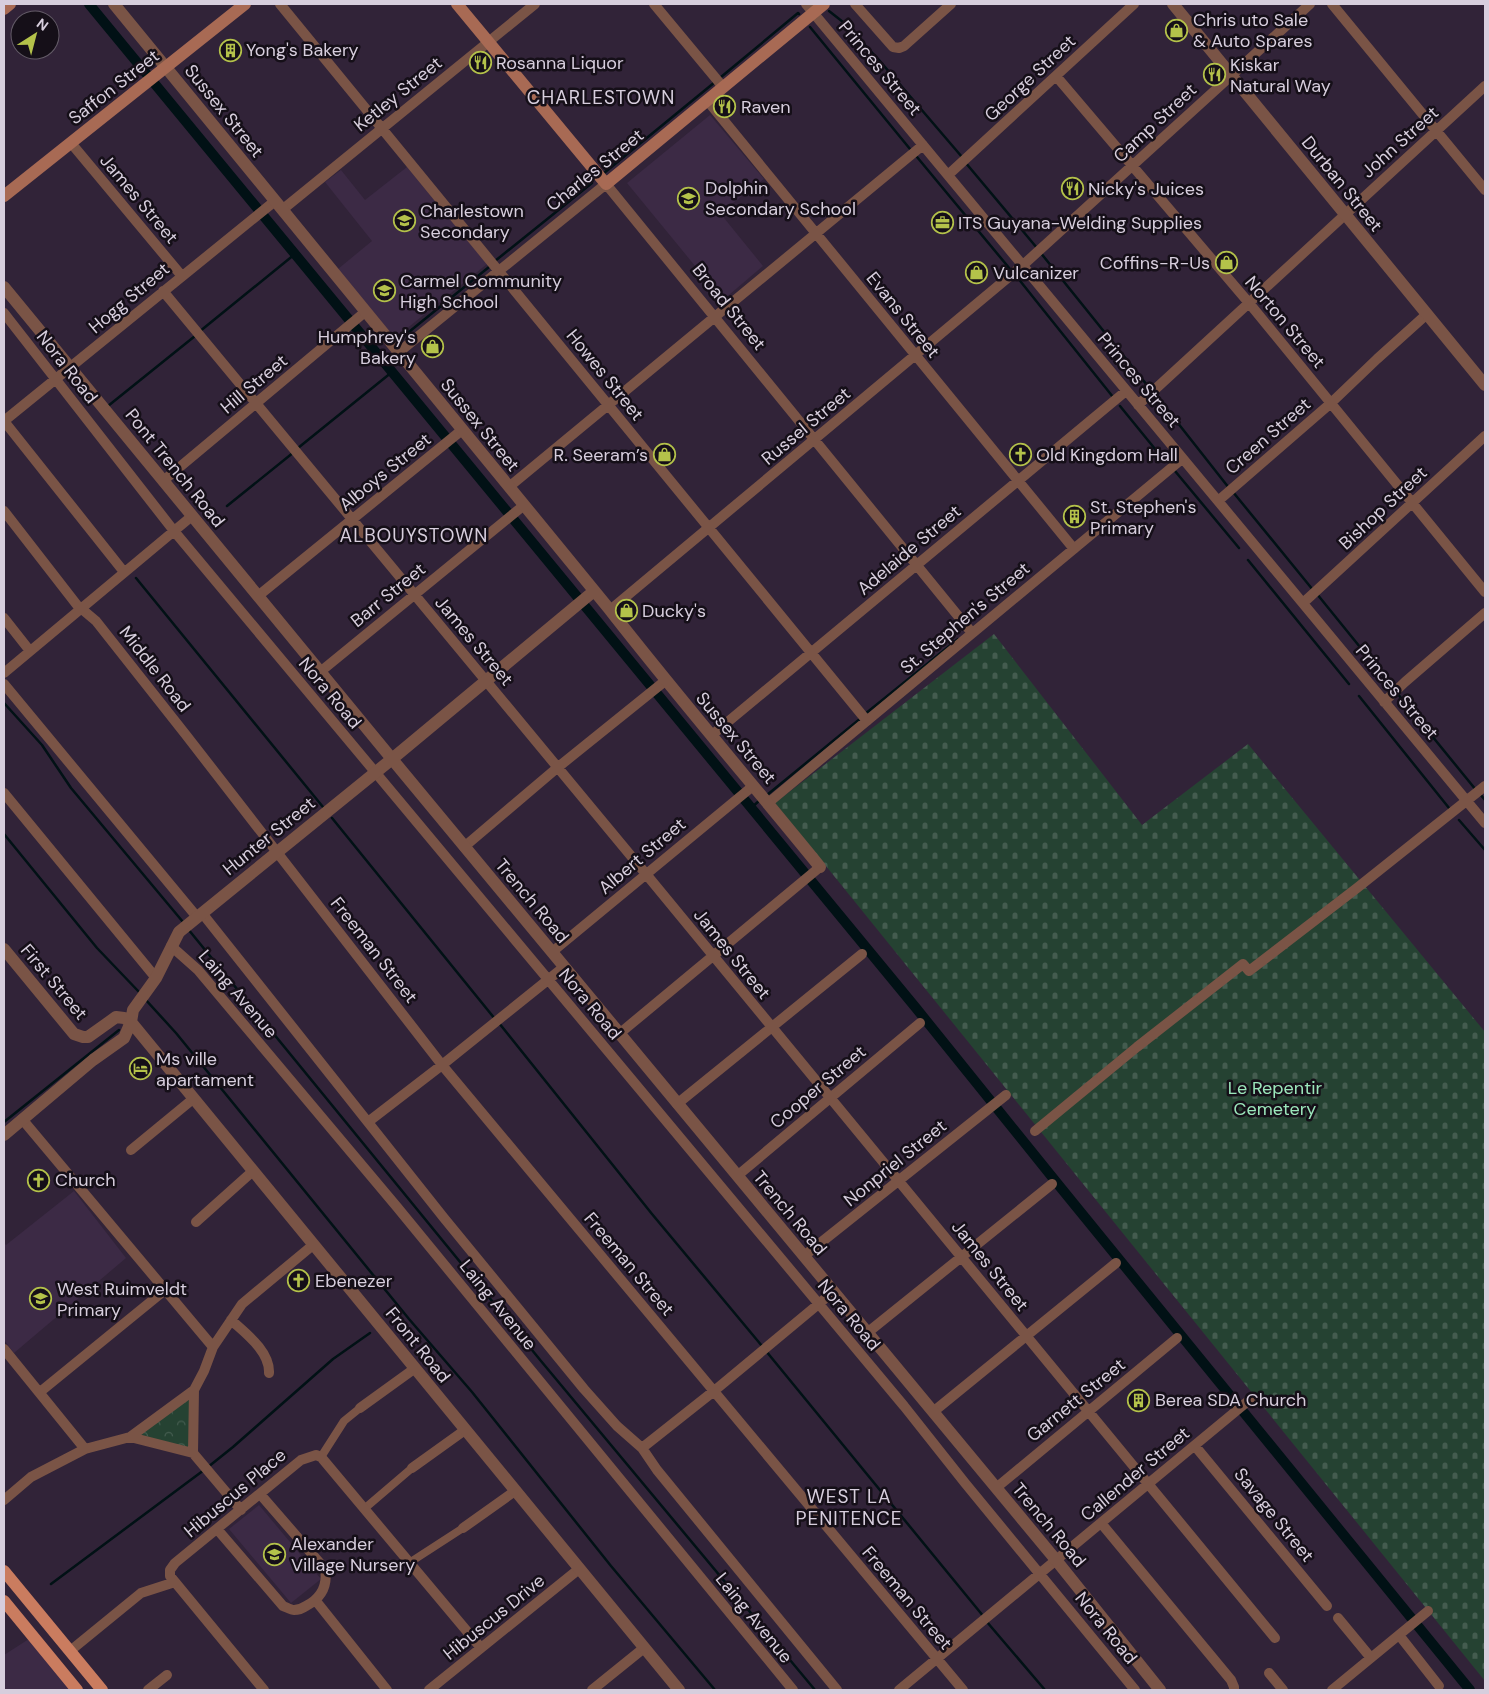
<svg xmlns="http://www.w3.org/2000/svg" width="1489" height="1694" font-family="'DM Sans',sans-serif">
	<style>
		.built { fill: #3c2a45 }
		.cemetery { fill: url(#cemetery-stones) }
		.park { fill: url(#park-crowns) }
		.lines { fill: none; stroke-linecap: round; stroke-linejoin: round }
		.stream { stroke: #011115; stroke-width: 2.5 }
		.canal { stroke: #011115; stroke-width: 10 }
		.pedestrian { stroke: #7a5446; stroke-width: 8 }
		.minor { stroke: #7a5446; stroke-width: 10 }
		.tertiary { stroke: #7a5446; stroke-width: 12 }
		.secondary { stroke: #a86a54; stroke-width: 12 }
		.primary { stroke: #ca7c5f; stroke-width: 12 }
		.labels { text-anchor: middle; stroke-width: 5; stroke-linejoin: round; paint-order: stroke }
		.poi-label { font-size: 18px; fill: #d7cedd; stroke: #150f18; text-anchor: start }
		.street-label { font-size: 18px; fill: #d7cedd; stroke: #150f18 }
		.park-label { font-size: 18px; fill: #9be6bb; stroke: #150f18 }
		.neighbourhood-label { font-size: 19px; letter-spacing: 1px; fill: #d7cedd; stroke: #150f18 }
	</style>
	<defs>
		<pattern id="cemetery-stones" width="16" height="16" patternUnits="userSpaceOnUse" patternTransform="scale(1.25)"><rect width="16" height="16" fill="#254232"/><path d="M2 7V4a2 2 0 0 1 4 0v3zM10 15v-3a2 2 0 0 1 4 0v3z" fill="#445c4f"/></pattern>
		<pattern id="park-crowns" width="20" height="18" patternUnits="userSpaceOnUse" patternTransform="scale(1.25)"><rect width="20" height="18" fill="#254232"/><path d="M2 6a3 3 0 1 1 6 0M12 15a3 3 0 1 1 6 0" fill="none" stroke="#445c4f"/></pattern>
	</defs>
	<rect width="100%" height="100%" fill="#312338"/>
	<!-- built -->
	<path class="built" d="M710,115l54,64 -44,34 43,53 -40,34 -96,-117z
		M407,167l80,97 -92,74 -57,-69 34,-28 -47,-59 16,-12 24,30z
		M74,1191l52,67 -112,95 -10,-13v-97l2,2z
		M259,1505l62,74 -30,24 -62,-74z
		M32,1637l43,53h-71v-35z"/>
	<!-- cemetery -->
	<path class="cemetery" d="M994,634l148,191 106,-81 237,288v649l-710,-878z"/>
	<!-- park -->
	<path class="park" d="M190,1397l-1,51 -52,-13z"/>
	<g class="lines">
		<!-- stream -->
		<path class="stream" d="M829,11l14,11 36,38 83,97
			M810,27l100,122
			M721,77l77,-64 1,1
			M917,157l93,112
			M965,162l72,86
			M604,173l111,-91
			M1040,252l111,138
			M495,261l97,-78
			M1017,277l96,120
			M199,332l96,-78
			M399,340l90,-73
			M1155,394l74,94
			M108,406l87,-70
			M1120,406l44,54
			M298,448l94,-76
			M1175,471l64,77
			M1233,492l80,98
			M227,506l67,-54
			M1248,560l101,124
			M136,578l187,229
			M1317,594l77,95
			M1397,693l79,97
			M1359,696l90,112
			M4,703l38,42 29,43 112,134
			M865,714l93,-75
			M1480,794l5,6
			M767,795l94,-77
			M751,808l9,-8
			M332,818l163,201
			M1459,820l26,30
			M4,834l93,114 43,45
			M188,929l353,432 274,329
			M145,999l31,34 233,286 63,73 139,174 104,124
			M499,1023l153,191 110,132
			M4,1122l115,-92
			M766,1351l218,266
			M208,1467l25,-20 100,-88 37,-26
			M51,1584l153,-114
			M987,1622l58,68"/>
		<!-- canal -->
		<path class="canal" d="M89,4l827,1004 145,180 409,502"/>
		<!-- pedestrian -->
		<path class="pedestrian" d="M321,1457l23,-36 16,-13
			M364,1509l48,-41
			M409,1563l54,-35"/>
		<!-- minor -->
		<path class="minor" d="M280,4l587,717
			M654,4l69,83
			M806,4l679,819
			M855,4l38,43 6,1 5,-2 47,-42
			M1332,4l153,186
			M1056,76l193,227 236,289
			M707,100l367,449
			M71,143l110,132
			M948,175l186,-171
			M282,210l253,-206
			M163,291l483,583 629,764
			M4,313l170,218 730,875 61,77 170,207
			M399,352l207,-168 366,449
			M1138,405l347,-319
			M4,421l271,-220
			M4,421l120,151
			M163,481l202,-169
			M509,487l414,-342
			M1218,501l113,-98 46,-44 50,-45
			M4,511l73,94 19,16 90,114 256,330 521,625
			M258,596l204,-166
			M1303,603l182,-167
			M610,610l412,-344 288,-262
			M4,618l26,33
			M320,672l203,-166
			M4,673l188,-157
			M4,684l193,233
			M1384,702l21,-20 80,-69
			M712,735l414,-344
			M4,793l152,185
			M768,803l414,-344
			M464,847l93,-79 108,-87
			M202,913l242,305 140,171 33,37 25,22 72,-57 119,-99
			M171,946l27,24 199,237 396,483
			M552,952l201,-166
			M619,1034l201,-167
			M677,1104l185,-150
			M22,1119l191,228
			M368,1122l74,-57 122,-98
			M1035,1131l102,-84 106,-83 6,7 108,-83 128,-102
			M131,1150l62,-51
			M737,1176l183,-153
			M196,1222l57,-51
			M804,1256l202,-161
			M231,1320c14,13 39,31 38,53
			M867,1333l185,-149
			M4,1349l81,100
			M194,1390l-1,63 48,57
			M40,1392l125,-102
			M360,1408l54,-39
			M933,1412l183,-149
			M130,1437l63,16
			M1195,1446l132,160
			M642,1448l15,22 180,220
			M412,1468l53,-38
			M996,1488l181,-150
			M4,1500l27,-23 54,-28 45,-12 64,-47 10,-19 9,-24 29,-43 71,-59
			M1101,1523l130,157 3,7v3
			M463,1528l52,-37
			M217,1529l66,77c3,1 8,4 11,4 4,0 9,-2 12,-4 15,-8 22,-20 19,-37l-65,-75
			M316,1601l71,89
			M1338,1618l33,40
			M1399,1635l40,51
			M70,1651l71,-58 34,-11
			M1269,1673l14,17
			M148,1690l19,-15
			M264,1690l-94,-114v-6l5,-7 126,-103 15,-5 5,2 160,191
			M429,1690l150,-121
			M592,1690l52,-42
			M899,1690l354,-293
			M1332,1690l96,-79"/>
		<!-- tertiary -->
		<path class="tertiary" d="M114,4l496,606c68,87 140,171 210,257
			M1173,4l312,381
			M4,287l388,472 664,801 104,130
			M4,949l70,85 9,3h5l28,-20 8,1 7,4 548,668
			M4,1135l89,-75 31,-22 7,-16 2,-12 23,-32 23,-46 213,-173 202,-168"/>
		<!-- secondary -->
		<path class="secondary" d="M457,4l149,180 218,-180
			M4,9l6,-5
			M4,196l241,-192"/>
		<!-- primary -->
		<path class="primary" d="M4,1571l98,119
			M4,1601l73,89"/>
	</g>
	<!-- icons -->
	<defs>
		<symbol id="shop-ring" viewBox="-11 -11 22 22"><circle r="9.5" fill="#150f18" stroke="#b4c24a" stroke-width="1.5"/><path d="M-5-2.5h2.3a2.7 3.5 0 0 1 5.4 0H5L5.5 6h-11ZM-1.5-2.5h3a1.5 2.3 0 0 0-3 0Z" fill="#b4c24a"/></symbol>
		<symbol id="building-ring" viewBox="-11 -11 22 22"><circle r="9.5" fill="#150f18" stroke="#b4c24a" stroke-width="1.5"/><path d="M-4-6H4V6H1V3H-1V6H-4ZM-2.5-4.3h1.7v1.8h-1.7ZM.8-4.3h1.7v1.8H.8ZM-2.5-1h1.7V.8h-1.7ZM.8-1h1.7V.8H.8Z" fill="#b4c24a"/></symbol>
		<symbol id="restaurant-ring" viewBox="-11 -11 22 22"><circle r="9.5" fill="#150f18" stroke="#b4c24a" stroke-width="1.5"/><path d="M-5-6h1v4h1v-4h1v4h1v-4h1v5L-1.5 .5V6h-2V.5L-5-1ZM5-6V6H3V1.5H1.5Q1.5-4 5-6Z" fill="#b4c24a"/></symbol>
		<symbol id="school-ring" viewBox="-11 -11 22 22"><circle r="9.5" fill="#150f18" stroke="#b4c24a" stroke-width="1.5"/><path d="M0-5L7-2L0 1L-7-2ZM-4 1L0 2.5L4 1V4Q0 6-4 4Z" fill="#b4c24a"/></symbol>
		<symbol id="office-ring" viewBox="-11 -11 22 22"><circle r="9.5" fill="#150f18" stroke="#b4c24a" stroke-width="1.5"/><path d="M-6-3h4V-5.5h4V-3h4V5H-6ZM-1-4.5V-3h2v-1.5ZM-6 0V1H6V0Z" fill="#b4c24a"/></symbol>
		<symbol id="church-ring" viewBox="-11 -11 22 22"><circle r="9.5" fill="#150f18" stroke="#b4c24a" stroke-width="1.5"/><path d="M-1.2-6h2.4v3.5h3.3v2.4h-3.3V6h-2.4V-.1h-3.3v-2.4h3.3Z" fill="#b4c24a"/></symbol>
		<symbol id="hotel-ring" viewBox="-11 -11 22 22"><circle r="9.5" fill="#150f18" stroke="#b4c24a" stroke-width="1.5"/><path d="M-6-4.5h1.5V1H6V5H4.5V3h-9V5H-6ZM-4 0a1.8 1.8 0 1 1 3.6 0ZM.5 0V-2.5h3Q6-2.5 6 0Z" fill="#b4c24a"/></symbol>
	</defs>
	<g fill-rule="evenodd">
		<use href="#shop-ring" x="1164" y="18" width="25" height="25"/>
		<use href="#building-ring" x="218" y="38" width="25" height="25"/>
		<use href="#restaurant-ring" x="468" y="50" width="25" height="25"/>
		<use href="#restaurant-ring" x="1202" y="62" width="25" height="25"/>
		<use href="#restaurant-ring" x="712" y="94" width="25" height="25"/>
		<use href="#restaurant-ring" x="1060" y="176" width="25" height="25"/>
		<use href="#school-ring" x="676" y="186" width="25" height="25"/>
		<use href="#school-ring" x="392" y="208" width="25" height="25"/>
		<use href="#office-ring" x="930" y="210" width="25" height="25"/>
		<use href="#shop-ring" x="1214" y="250" width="25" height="25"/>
		<use href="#shop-ring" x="964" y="260" width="25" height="25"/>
		<use href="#school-ring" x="372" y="278" width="25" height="25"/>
		<use href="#shop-ring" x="420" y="334" width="25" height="25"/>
		<use href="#shop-ring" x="652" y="442" width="25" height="25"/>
		<use href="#church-ring" x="1008" y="442" width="25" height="25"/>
		<use href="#building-ring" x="1062" y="504" width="25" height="25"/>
		<use href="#shop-ring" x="614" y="598" width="25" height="25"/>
		<use href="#hotel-ring" x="128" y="1056" width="25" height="25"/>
		<use href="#church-ring" x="26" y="1168" width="25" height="25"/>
		<use href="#church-ring" x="286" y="1268" width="25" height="25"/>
		<use href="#school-ring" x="28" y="1286" width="25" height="25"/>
		<use href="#building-ring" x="1126" y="1388" width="25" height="25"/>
		<use href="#school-ring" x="262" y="1542" width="25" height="25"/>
	</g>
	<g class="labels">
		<!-- poi labels -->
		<g class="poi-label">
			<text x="1193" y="26">Chris uto Sale<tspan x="1193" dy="21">&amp; Auto Spares</tspan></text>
			<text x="246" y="56">Yong's Bakery</text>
			<text x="496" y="69">Rosanna Liquor</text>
			<text x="1230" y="71">Kiskar<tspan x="1230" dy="21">Natural Way</tspan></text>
			<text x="741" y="113">Raven</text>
			<text x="705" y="194">Dolphin<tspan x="705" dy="21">Secondary School</tspan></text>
			<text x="1088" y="195">Nicky's Juices</text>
			<text x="420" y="217">Charlestown<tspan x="420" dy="21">Secondary</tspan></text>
			<text x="958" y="229">ITS Guyana-Welding Supplies</text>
			<text x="1210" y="269" text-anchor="end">Coffins-R-Us</text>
			<text x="993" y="279">Vulcanizer</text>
			<text x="400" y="287">Carmel Community<tspan x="400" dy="21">High School</tspan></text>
			<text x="416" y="343" text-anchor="end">Humphrey's<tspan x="416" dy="21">Bakery</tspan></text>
			<text x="648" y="461" text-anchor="end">R. Seeram’s</text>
			<text x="1036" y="461">Old Kingdom Hall</text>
			<text x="1090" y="513">St. Stephen's<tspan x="1090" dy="21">Primary</tspan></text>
			<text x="642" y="617">Ducky's</text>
			<text x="156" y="1065">Ms ville<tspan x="156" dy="21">apartament</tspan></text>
			<text x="55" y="1186">Church</text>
			<text x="315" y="1287">Ebenezer</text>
			<text x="57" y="1295">West Ruimveldt<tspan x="57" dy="21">Primary</tspan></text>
			<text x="1155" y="1406">Berea SDA Church</text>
			<text x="291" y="1550">Alexander<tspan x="291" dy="21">Village Nursery</tspan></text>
		</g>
		<!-- street labels -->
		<g class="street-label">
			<text transform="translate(880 68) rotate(50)" y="6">Princes Street</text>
			<text transform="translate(1030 78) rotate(-43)" y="6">George Street</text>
			<text transform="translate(114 87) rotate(-38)" y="6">Saffon Street</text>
			<text transform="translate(398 94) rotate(-39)" y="6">Ketley Street</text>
			<text transform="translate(224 111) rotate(51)" y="6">Sussex Street</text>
			<text transform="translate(1155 123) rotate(-43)" y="6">Camp Street</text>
			<text transform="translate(1400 142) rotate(-42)" y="6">John Street</text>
			<text transform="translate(595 170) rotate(-39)" y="6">Charles Street</text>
			<text transform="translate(1342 184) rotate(51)" y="6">Durban Street</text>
			<text transform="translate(139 199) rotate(50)" y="6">James Street</text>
			<text transform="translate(129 298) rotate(-40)" y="6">Hogg Street</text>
			<text transform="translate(729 307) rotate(51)" y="6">Broad Street</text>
			<text transform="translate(903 315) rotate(51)" y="6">Evans Street</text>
			<text transform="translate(1285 322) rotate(50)" y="6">Norton Street</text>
			<text transform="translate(67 367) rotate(52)" y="6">Nora Road</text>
			<text transform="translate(605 375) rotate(51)" y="6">Howes Street</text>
			<text transform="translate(1139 380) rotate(50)" y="6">Princes Street</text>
			<text transform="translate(254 384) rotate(-40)" y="6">Hill Street</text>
			<text transform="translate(480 425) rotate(51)" y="6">Sussex Street</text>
			<text transform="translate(806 426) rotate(-40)" y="6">Russel Street</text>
			<text transform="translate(1268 436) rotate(-41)" y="6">Creen Street</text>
			<text transform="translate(175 468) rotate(51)" y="6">Pont Trench Road</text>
			<text transform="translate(385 472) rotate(-39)" y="6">Alboys Street</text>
			<text transform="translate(1383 508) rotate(-43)" y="6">Bishop Street</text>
			<text transform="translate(909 550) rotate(-40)" y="6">Adelaide Street</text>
			<text transform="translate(388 595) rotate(-39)" y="6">Barr Street</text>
			<text transform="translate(965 618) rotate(-40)" y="6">St. Stephen's Street</text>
			<text transform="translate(474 641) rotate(50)" y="6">James Street</text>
			<text transform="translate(155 669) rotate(52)" y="6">Middle Road</text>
			<text transform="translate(1397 692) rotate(50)" y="6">Princes Street</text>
			<text transform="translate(330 693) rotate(50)" y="6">Nora Road</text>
			<text transform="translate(736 738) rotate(50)" y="6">Sussex Street</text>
			<text transform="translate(269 836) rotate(-39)" y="6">Hunter Street</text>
			<text transform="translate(642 856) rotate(-40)" y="6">Albert Street</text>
			<text transform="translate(532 901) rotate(50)" y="6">Trench Road</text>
			<text transform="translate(374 950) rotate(52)" y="6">Freeman Street</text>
			<text transform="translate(732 954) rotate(51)" y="6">James Street</text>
			<text transform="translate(54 982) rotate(50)" y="6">First Street</text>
			<text transform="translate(238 994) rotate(49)" y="6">Laing Avenue</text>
			<text transform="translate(590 1004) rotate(50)" y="6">Nora Road</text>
			<text transform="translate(818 1087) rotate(-40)" y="6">Cooper Street</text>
			<text transform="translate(895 1163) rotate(-39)" y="6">Nonpriel Street</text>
			<text transform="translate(790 1213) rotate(50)" y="6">Trench Road</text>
			<text transform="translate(629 1264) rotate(50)" y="6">Freeman Street</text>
			<text transform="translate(990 1266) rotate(51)" y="6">James Street</text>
			<text transform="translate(498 1305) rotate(51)" y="6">Laing Avenue</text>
			<text transform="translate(849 1315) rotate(50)" y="6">Nora Road</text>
			<text transform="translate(418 1345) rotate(51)" y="6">Front Road</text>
			<text transform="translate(1076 1400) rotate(-39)" y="6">Garnett Street</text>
			<text transform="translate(1135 1474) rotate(-40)" y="6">Callender Street</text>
			<text transform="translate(235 1493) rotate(-40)" y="6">Hibuscus Place</text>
			<text transform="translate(1274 1515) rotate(51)" y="6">Savage Street</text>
			<text transform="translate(1049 1525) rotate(50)" y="6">Trench Road</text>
			<text transform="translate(907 1598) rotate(50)" y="6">Freeman Street</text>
			<text transform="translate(494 1617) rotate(-39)" y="6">Hibuscus Drive</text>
			<text transform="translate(754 1618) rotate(51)" y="6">Laing Avenue</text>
			<text transform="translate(1106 1628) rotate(51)" y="6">Nora Road</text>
		</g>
		<!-- park labels -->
		<g class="park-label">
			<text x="1275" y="1094">Le Repentir<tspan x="1275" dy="21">Cemetery</tspan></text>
		</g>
		<!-- neighbourhood labels -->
		<g class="neighbourhood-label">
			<text x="601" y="104">CHARLESTOWN</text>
			<text x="414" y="542">ALBOUYSTOWN</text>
			<text x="849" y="1503">WEST LA<tspan x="849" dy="22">PENITENCE</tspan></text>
		</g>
	</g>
	<!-- border -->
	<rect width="1489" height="1694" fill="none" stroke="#d7cedd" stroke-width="10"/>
	<!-- north arrow -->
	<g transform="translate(35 35) rotate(36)"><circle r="24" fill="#150f18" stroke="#635b67"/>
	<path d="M0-4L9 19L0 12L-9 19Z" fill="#b4c24a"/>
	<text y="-8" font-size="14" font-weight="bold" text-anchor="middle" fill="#d7cedd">N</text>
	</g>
</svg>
